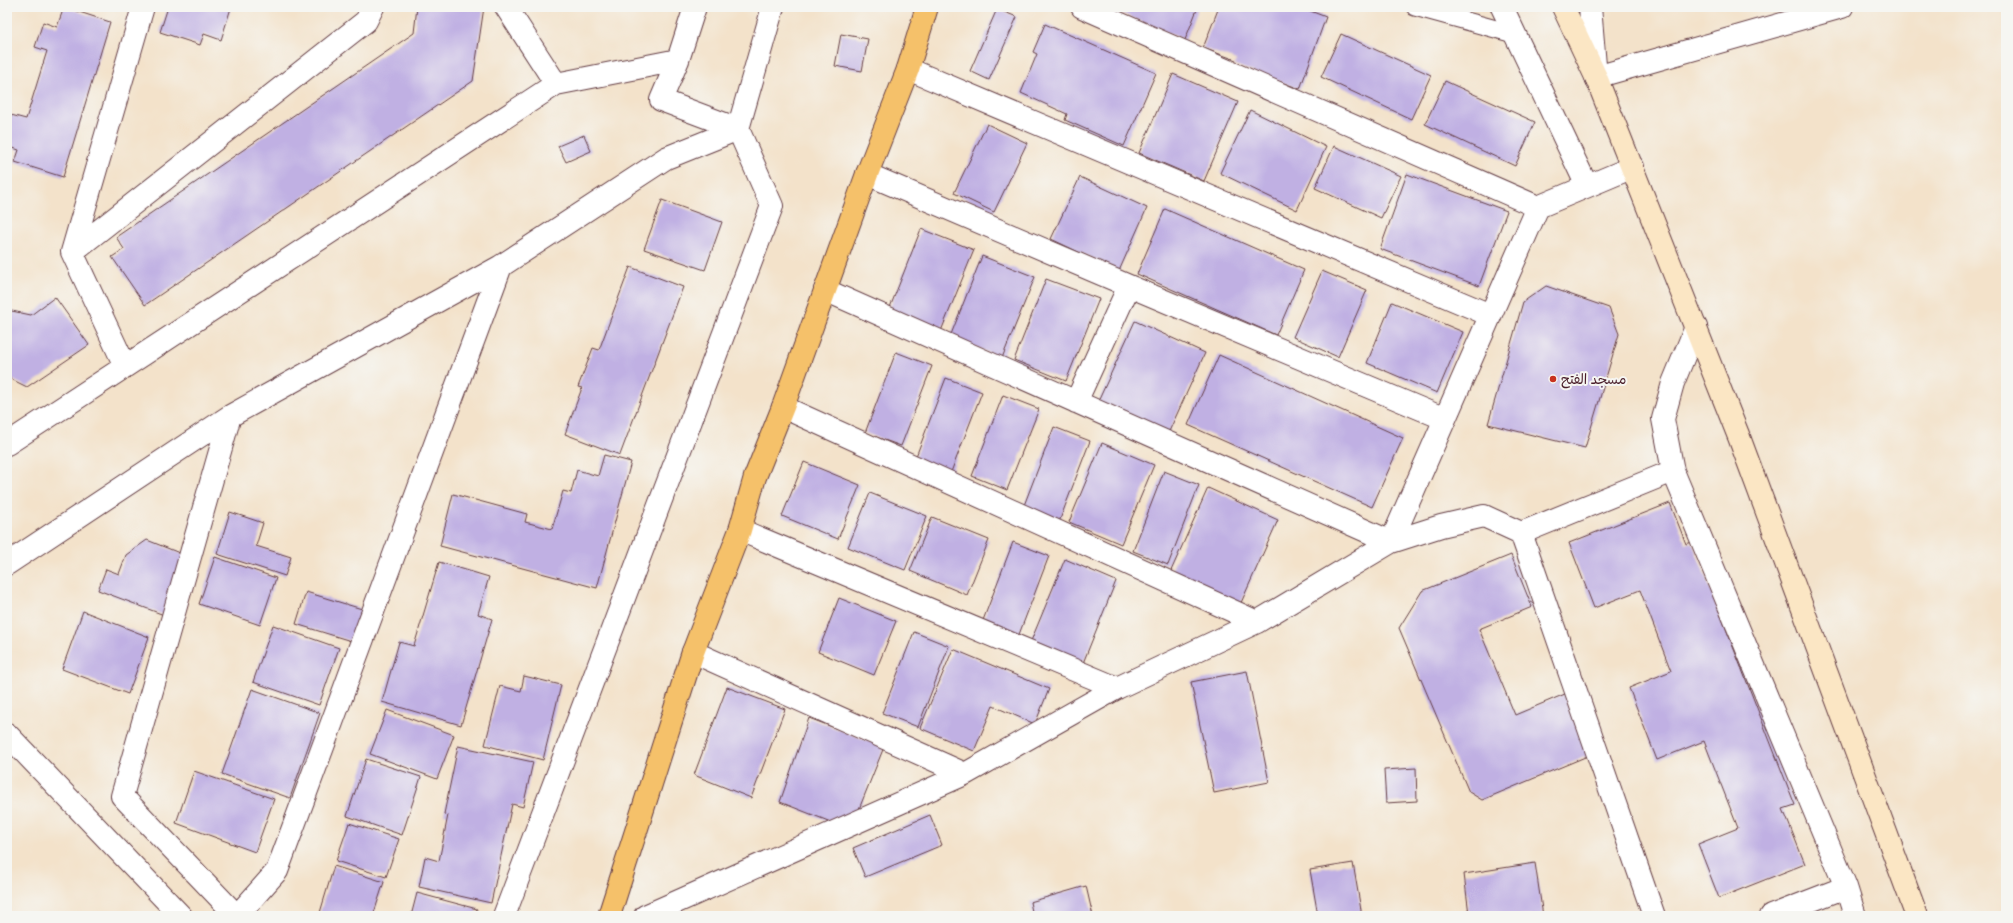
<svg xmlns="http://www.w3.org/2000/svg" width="2013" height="923" font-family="'Patrick Hand','Playpen Sans Arabic',sans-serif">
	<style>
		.building { fill: #c0b0e3 }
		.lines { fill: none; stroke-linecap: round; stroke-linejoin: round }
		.service-casing { stroke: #633c43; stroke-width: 19 }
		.minor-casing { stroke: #633c43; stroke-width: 24 }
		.secondary-casing { stroke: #633c43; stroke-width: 24 }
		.primary-casing { stroke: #633c43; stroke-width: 24 }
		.service { stroke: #fff; stroke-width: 17 }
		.minor { stroke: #fff; stroke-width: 22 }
		.secondary { stroke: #fbe6c4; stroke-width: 22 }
		.primary { stroke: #f5c16b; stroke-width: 22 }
		.poi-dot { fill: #c8321e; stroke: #f6f6f2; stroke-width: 1.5 }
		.labels { text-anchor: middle; stroke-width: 4; stroke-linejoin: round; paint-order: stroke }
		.poi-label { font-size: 14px; fill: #4a1f2b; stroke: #f6f6f2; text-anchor: start }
	</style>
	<rect width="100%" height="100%" fill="#f6f6f2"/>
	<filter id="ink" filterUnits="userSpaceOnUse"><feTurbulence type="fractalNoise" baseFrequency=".025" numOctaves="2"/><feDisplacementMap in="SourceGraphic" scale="8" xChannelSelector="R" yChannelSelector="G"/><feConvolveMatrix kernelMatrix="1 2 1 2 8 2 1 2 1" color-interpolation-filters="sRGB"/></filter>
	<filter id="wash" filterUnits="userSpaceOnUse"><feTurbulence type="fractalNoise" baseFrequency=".012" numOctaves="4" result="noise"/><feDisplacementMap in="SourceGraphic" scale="16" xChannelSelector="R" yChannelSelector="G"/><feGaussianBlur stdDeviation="0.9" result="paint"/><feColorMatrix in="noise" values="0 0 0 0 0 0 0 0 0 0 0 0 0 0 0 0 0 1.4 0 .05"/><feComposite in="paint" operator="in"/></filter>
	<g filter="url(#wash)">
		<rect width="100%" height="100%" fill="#f3e2ca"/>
		<g id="blocks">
			<!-- building -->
			<path class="building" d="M64,7l46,15 -47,155 -48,-15 4,-12 -12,-4v-17l4,-14 15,4 21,-68 -12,-4 8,-25 14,5z
				M168,7h61l2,1 -10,32 -17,-6 -4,11 -40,-13z
				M417,7h67l-11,74 -328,224 -33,-48 12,-8 -8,-12 298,-204z
				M1107,7h91l-13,33z
				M1219,7h81l26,10 -26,72 -65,-24 1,-5 -33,-12z
				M997,9l20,8 -28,63 -19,-9z
				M1045,24l111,49 -32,73 -59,-26 2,-6 -46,-21 16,-39 -4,-2z
				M841,34l27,5 -6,32 -27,-5z
				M1341,34l90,41 -20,44 -90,-42z
				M1173,74l65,28 -34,79 -65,-28z
				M1445,81l90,41 -20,44 -90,-42z
				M1250,110l76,37 -29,63 -77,-37z
				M987,124l40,19 -33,69 -40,-19z
				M584,135l7,16 -25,11 -8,-16z
				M1334,146l67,30 -20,42 -66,-30z
				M1407,174l100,37 -28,75 -99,-37z
				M1080,177l67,31 -28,63 -68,-32z
				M662,200l60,22 -17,48 -61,-21z
				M1165,209l139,61 -28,65 -139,-61z
				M921,229l53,21 -33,81 -52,-21z
				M982,256l53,21 -33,81 -52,-21z
				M630,267l53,20 -63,168 -55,-21 17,-46 -4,-1 15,-39 6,2z
				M1322,271l45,19 -29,67 -45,-20z
				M1046,279l53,20 -33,82 -52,-21z
				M1546,286l63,22 10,26 -34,114 -97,-24 35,-122z
				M55,297l34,48 -62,42 -20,-10v-67l24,5z
				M1392,302l71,30 -26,61 -70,-30z
				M1135,321l70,32 -39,85 -70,-32z
				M896,352l36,14 -31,80 -36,-13z
				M1219,355l184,83 -31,69 -184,-82z
				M946,378l36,14 -31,80 -36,-13z
				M1003,395l36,14 -32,81 -35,-14z
				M1054,427l36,14 -31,81 -36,-14z
				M1102,443l52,22 -33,79 -52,-22z
				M604,455l27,7 -34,126 -157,-42 13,-52 74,20 -2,8 27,7 11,-38 8,2 6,-23 21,6z
				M804,462l56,23 -22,54 -56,-23z
				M1164,471l35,14 -31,80 -35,-14z
				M1208,488l70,32 -38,85 -70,-32z
				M870,493l57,23 -22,54 -57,-23z
				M1670,503l16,41 6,-2 103,263 -12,4 22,55 -86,34 -21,-54 40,-16 -34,-87 -47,19 -28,-72 42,-17 -31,-81 -46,18 -25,-65z
				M230,512l33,11 -7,23 35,11 -6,19 -68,-22z
				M932,517l57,23 -22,55 -57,-24z
				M147,540l40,16 -23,59 -66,-25 8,-21 13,5 7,-19z
				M1013,542l36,14 -31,81 -36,-14z
				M1511,555l21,52 -53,22 36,86 50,-21 25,61 -108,45 -13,-8 -70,-164 23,-37z
				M215,557l61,21 -16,47 -61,-21z
				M1065,559l51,22 -33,82 -52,-22z
				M439,562l50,15 -11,37 14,5 -31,106 -79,-23 17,-60 15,4z
				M306,592l56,17 -11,32 -55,-17z
				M839,598l57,23 -22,54 -56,-23z
				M83,611l66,26 -21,57 -66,-25z
				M273,625l66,23 -20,57 -66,-23z
				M914,632l35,14 -31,81 -36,-14z
				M953,649l96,40 -14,35 -42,-18 -19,45 -54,-23z
				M1247,671l22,111 -55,11 -23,-111z
				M524,676l37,9 -18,75 -58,-15 15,-59 21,5z
				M727,687l58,22 -34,89 -57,-23z
				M252,689l68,24 -30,85 -68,-24z
				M387,710l67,25 -17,44 -67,-25z
				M809,718l75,29 -25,62 -18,17 -61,-24z
				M458,746l75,16 -10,45 -11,-3 -21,99 -72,-16 6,-30 14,4 9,-46 -4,-1z
				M366,759l55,18 -19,58 -55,-19z
				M1416,768l1,33 -31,2 -2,-33z
				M194,771l80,28 -19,53 -79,-29z
				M930,815l12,30 -77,32 -12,-29z
				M349,823l50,16 -13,38 -50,-16z
				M1353,863l9,53h-44l-8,-46z
				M1535,863l8,53h-78l4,-2 -5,-40z
				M334,866l50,16 -11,34h-54z
				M1086,886l7,30h-60l-3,-14z
				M417,893l60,16 -2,7h-64z
				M985,912l1,4h-16v-1z"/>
		</g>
	</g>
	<g filter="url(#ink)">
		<use href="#blocks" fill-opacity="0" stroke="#633c43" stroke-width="1"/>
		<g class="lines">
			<defs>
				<path id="service" d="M1415,7l99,27"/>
				<path id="minor" d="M506,7l50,77
					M695,7l-17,53 -17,40 77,29 35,-122
					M1082,7l456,200
					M1502,7l85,179
					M1590,7l6,70 246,-70
					M908,69l582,246
					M867,174l262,112 316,133
					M72,252l294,-231 7,-14
					M825,290l566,252 147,-335 95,-40
					M1696,327l-23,56 -10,36 10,52 173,416 9,29
					M125,366l-53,-114 71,-245
					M1076,402l53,-116
					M783,407l474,215
					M230,416l-108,380 115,120
					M7,444l549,-360 122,-24
					M740,530l377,158
					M1521,533l133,383
					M7,564l223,-148 271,-150 165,-108 72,-29 34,77 -268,710
					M693,652l272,122
					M7,734l174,182
					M237,916l40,-45 224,-605
					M645,916l320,-142 152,-86 140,-66 134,-80 50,-16 43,-10 37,17 152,-62
					M1771,916l75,-29"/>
				<path id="secondary" d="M1563,7l33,70 143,360 178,479"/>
				<path id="primary" d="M609,916l84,-264 47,-122 15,-53 28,-70 84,-233 41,-105 19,-62"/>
			</defs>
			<!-- service casing -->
			<use href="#service" class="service-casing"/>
			<!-- minor casing -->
			<use href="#minor" class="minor-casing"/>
			<!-- secondary casing -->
			<use href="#secondary" class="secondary-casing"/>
			<!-- primary casing -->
			<use href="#primary" class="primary-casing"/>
			<!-- service -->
			<use href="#service" class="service"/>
			<!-- minor -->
			<use href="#minor" class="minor"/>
			<!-- secondary -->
			<use href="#secondary" class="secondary"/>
			<!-- primary -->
			<use href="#primary" class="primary"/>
		</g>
	</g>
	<!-- markers -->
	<circle class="poi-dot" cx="1553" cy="379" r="4"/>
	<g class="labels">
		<!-- poi labels -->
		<g class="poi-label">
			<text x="1561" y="384">مسجد الفتح</text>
		</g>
	</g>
	<!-- margin -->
	<rect width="2013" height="923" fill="none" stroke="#f6f6f2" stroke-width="24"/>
</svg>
